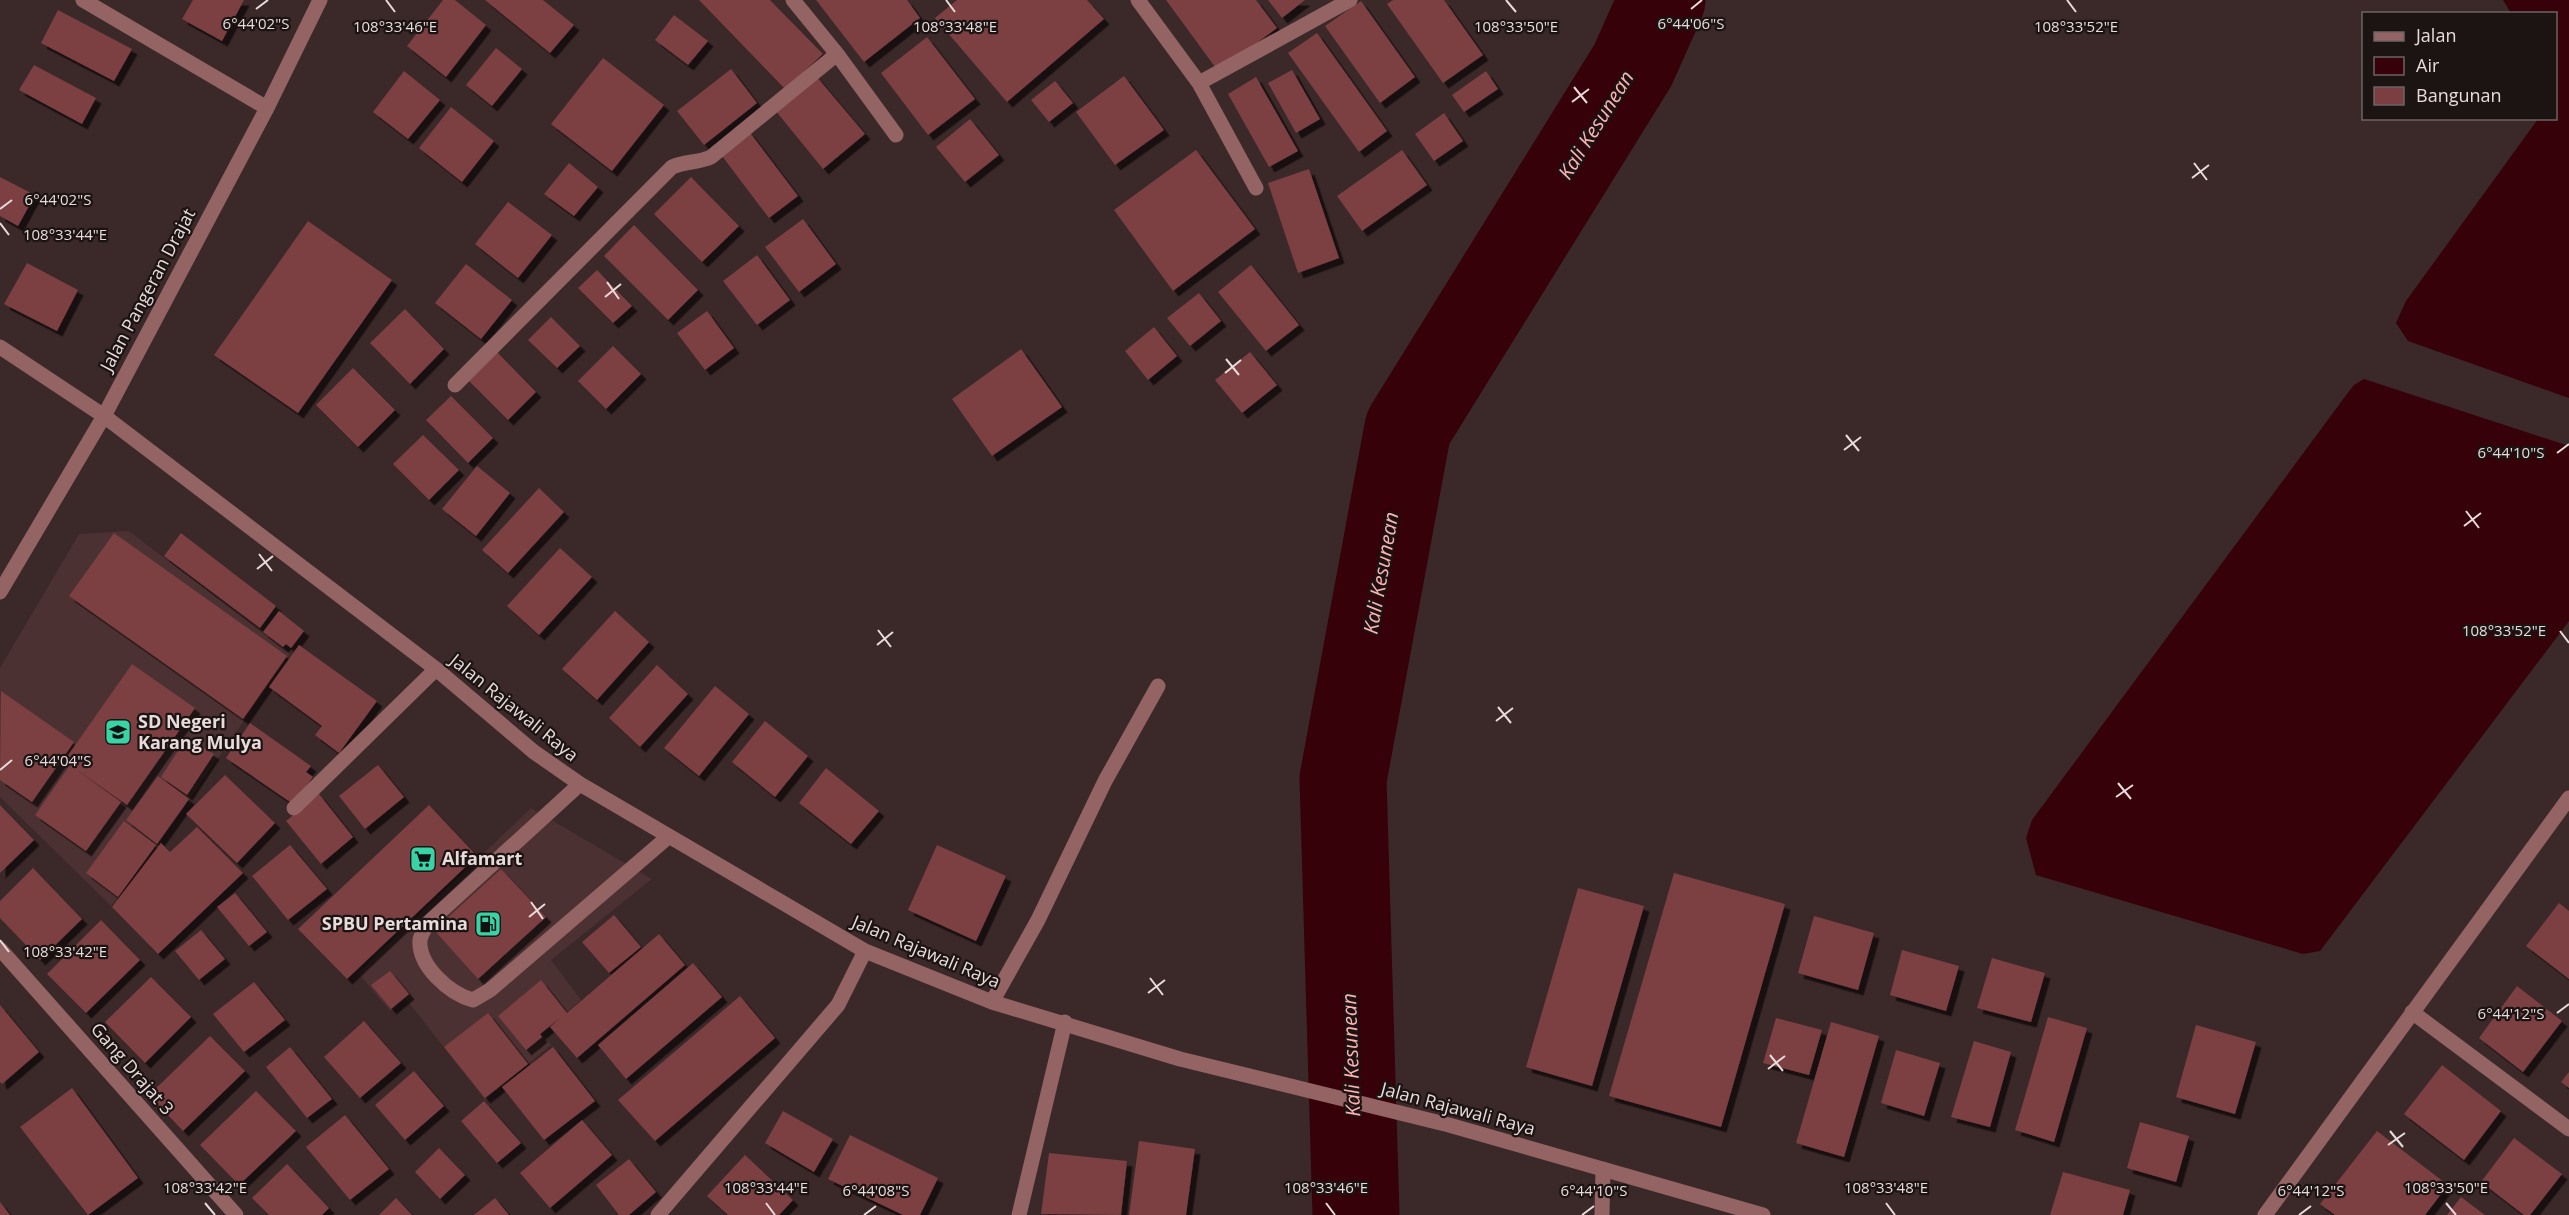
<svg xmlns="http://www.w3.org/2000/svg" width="2569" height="1215" font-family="'Open Sans',sans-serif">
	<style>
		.built { fill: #4b3132 }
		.water { fill: #360109 }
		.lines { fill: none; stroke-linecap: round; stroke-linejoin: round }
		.river { stroke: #360109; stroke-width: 87 }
		.building { fill: #7b3f42; filter: url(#shadow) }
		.minor { stroke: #946364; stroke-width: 15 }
		.ticks { fill: none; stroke: #e8dbdb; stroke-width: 2 }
		.labels { text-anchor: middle; stroke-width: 4.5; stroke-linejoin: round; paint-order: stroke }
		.street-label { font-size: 18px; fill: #e8dbdb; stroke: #1c1313 }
		.poi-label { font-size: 18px; font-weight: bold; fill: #e8dbdb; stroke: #1c1313; text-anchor: start }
		.water-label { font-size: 20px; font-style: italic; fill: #ffb2b3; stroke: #1c1313 }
		.ticks-label { font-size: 15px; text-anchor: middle; fill: #e8dbdb; stroke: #1c1313; stroke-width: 4.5; stroke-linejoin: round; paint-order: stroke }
	</style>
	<defs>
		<filter id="shadow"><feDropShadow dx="5.5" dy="5.5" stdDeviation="0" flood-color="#0009"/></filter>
	</defs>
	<rect width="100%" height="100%" fill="#3b2828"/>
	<!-- built -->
	<path class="built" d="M129,531l161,123 -132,191 -47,61 -111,-109v-129l79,-134z
		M531,808l121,71 -101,81 30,40 -39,34 9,11 -66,55 -79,-101 -16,12 -32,-38z"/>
	<!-- water -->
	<path class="water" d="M2503,0h66v398l-161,-57 -12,-18 10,-22 132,-182 18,-1v-104l-45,-1z
		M2364,379l205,67v175l-249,330 -17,3 -267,-79 -10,-37 6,-18 312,-422 10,-13z"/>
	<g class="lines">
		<!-- river -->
		<path class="river" d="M1356,1215l-13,-436 65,-351 225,-363 29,-65"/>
	</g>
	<!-- building -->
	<path class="building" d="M193,0h51l-22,41 -40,-22z
		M443,0h12l31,25 -40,52 -39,-31z
		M485,0h58l31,25 -24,28z
		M699,0h71l53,54 -38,35z
		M816,0h91l13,18 -56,44z
		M957,0h130l17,19 -97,83 -72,-84z
		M1166,0h90l21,28 -59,43z
		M1268,0h37l-23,18z
		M1393,0h51l39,55 -40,28 -56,-79z
		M1361,1l54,76 -35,26 -55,-77z
		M58,10l74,39 -18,32 -73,-38z
		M674,15l34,26 -20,24 -33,-25z
		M1317,33l70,98 -28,21 -71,-99z
		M927,37l48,62 -47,36 -47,-62z
		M496,48l26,21 -30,37 -26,-21z
		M603,58l61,47 -52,66 -61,-47z
		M34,65l62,33 -14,26 -63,-34z
		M731,69l26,34 -53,42 -27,-34z
		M1292,70l28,49 -24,14 -28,-50z
		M404,71l36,29 -32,39 -35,-27z
		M1486,71l12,18 -34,23 -12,-17z
		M816,76l49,58 -42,35 -48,-59z
		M1124,76l40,54 -49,35 -39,-53z
		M1256,77l42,74 -29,16 -41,-73z
		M1055,81l18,22 -24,19 -18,-22z
		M451,107l43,34 -32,41 -43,-34z
		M1444,113l19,28 -29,20 -19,-27z
		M970,119l29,36 -34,27 -29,-35z
		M748,130l50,66 -29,22 -50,-66z
		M1196,150l59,79 -82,62 -59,-81z
		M1402,150l25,35 -65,46 -25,-35z
		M569,163l29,24 -24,29 -30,-22z
		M1309,169l30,89 -41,15 -30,-90z
		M0,177l35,18 -17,31 -18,-10z
		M691,177l48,49 -37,36 -48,-48z
		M508,202l44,33 -34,43 -43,-34z
		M803,219l33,45 -37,28 -34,-45z
		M308,221l84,59 -94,133 -84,-58z
		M634,225l64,65 -30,30 -64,-64z
		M757,255l33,45 -33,25 -34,-44z
		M27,263l51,27 -21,41 -53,-27z
		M466,264l46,36 -31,39 -46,-36z
		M1251,265l48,60 -33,26 -48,-59z
		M597,270l35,36 -19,17 -35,-35z
		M1199,293l22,28 -31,25 -23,-28z
		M405,309l39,40 -34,35 -40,-41z
		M707,311l27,37 -29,22 -28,-37z
		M551,317l29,29 -23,22 -29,-28z
		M1154,327l23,29 -29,24 -23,-29z
		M613,346l28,28 -35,35 -28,-28z
		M1021,349l41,58 -70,49 -40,-57z
		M497,352l39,40 -28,28 -39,-39z
		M1250,352l27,33 -35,28 -27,-33z
		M353,368l42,42 -37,37 -42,-42z
		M451,396l42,42 -25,25 -42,-43z
		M423,435l36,35 -30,30 -36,-36z
		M477,466l33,27 -34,43 -34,-27z
		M539,488l25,24 -56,61 -26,-23z
		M114,533l173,123 -44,63 -174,-123z
		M181,533l95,73 -16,22 -96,-72z
		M560,548l32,29 -53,58 -32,-29z
		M279,611l25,20 -13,17 -5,-4 -3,3 -20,-15z
		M615,611l34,31 -52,58 -35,-31z
		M299,645l78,56 -38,52 -24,-18 7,-9 -53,-39z
		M132,664l63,44 -68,97 -53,-37 47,34 -35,49 -51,-36 35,-50 -6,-4z
		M657,665l31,29 -48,53 -31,-29z
		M715,686l34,28 -50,62 -35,-28z
		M1,691l73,51 -42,60 -32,-22z
		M765,721l43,35 -33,41 -43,-35z
		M250,723l61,43 -5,6 7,5 -20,27 -67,-46z
		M187,737l27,17 -27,41 -26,-18z
		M378,765l26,32 -39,32 -26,-33z
		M826,768l53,43 -28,33 -52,-41z
		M225,775l50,48 -38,40 -51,-49z
		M158,776l31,23 -32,45 -31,-24z
		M319,794l34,43 -32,27 -35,-43z
		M0,805l34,35 -34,33z
		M429,805l48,51 -130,123 -49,-50z
		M124,821l32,24 -38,52 -32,-24z
		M197,827l46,46 -85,81 -46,-47 49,-64 9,9z
		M290,845l37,44 -39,31 -36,-44z
		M937,845l69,31 -30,65 -68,-31z
		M33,868l49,51 -42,41 -40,-42v-17z
		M501,869l45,48 -68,62 -44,-49z
		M1674,873l111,31 -64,223 -112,-31z
		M1578,888l66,18 -52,180 -66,-19z
		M235,893l32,39 -18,14 -32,-39z
		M2559,903l10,8v68l-43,-33z
		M614,915l27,32 -32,26 -27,-31z
		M1814,916l60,17 -16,57 -60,-17z
		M101,920l39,40 -54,53 -39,-39z
		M201,930l24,29 -26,21 -24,-29z
		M659,934l26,31 -108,93 -27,-31 11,-10 -21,17 2,3 -16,13 -28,-34 43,-36 26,33z
		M1902,950l57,16 -13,45 -56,-16z
		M1992,958l53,15 -14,49 -54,-14z
		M693,963l29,34 -96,82 -28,-34z
		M390,971l19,23 -18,15 -20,-24z
		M151,977l40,40 -46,46 -40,-41z
		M254,982l31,38 -41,32 -31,-38z
		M2517,986l45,35 -39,51 -44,-34z
		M740,996l35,42 -120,103 -37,-41z
		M0,1005l39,47 -37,32 -2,-2z
		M488,1013l40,51 -43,34 -41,-51z
		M2048,1017l39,11 -33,114 -39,-12z
		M1776,1018l46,12 -13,45 -46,-12z
		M364,1021l37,42 -41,35 -36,-41z
		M1831,1022l48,14 -35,121 -48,-14z
		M2196,1025l60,17 -21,72 -59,-17z
		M210,1036l35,35 -62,60 -34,-36z
		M1974,1041l37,11 -21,75 -39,-10z
		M290,1047l42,52 -25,19 -41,-51z
		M553,1047l42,54 -51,39 -42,-53z
		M1896,1050l44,13 -16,53 -43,-13z
		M2442,1065l59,46 -37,49 -60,-46z
		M414,1071l30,35 -39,34 -30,-35z
		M2569,1072v16l-8,-6z
		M72,1088l66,90 -50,37 -68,-88z
		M256,1091l40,40 -57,54 -39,-40z
		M484,1101l37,42 -24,20 -36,-42z
		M783,1111l50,28 -19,33 -49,-29z
		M345,1115l44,54 -39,31 -44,-53z
		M582,1120l30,35 -62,53 -30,-35z
		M2140,1122l49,14 -13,46 -49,-14z
		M2377,1131l71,54 -23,30h-90l-15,-11z
		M850,1135l88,43 -18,37h-17l-75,-36z
		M2514,1138l48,36 -32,41h-6l-43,-33z
		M1139,1141l56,8 -9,66h-57z
		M439,1148l26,27 -25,24 -25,-27z
		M1049,1153l78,8 -6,54 -80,-1z
		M745,1155l48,45 -14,15h-51l-21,-19z
		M629,1159l27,33 -27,23h-10l-23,-30z
		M287,1164l42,44 -7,7h-53l-17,-17z
		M2063,1172l67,18 -7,25h-73z
		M2461,1197l24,18h-38z
		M396,1198l16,17h-33z
		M495,1198l14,17h-35z
		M0,1202l10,13h-10z"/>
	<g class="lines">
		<!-- minor -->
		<path class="minor" d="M83,0l184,108
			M793,0l44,54 59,81
			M1138,0l61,83 57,105
			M1199,83l151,-83
			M0,347l104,69 332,253 98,83 46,32 285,167 127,51 188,57 269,66 314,90
			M455,385l217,-218c13,-6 26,-4 39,-10l126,-103
			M0,592l104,-176 163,-308 53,-108
			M580,784l-152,139c-3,6 -7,11 -8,17 -2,26 30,54 53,60l17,-10 178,-153
			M294,808l142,-139
			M0,949l236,266
			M992,1002l46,-82 67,-139 53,-95
			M2412,1012l157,117
			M658,1215l180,-210 27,-54
			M1019,1215l46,-193
			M1602,1215l1,-46
			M2265,1215l304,-417"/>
	</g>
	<!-- ticks -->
	<path class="ticks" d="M386,0l9,12M946,0l9,12M1506,0l10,12M2067,0l9,12M256,9l12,-9M1691,9l11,-9M1574,87l13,16M1572,102l17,-13M2194,163l13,17M2192,178l17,-13M0,209l12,-9M0,223l9,12M607,282l12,17M605,297l16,-13M1226,359l13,16M1225,373l16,-13M1846,435l13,16M1844,450l17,-13M2557,453l12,-9M2466,511l13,17M2464,526l17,-13M259,554l13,17M257,569l16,-13M878,630l13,17M2560,631l9,12M877,645l16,-13M1498,707l13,16M1496,721l17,-13M0,770l12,-10M2118,783l13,16M2116,797l17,-12M531,902l12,17M529,917l16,-13M0,940l9,12M1150,978l13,17M1148,993l17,-13M2557,1013l12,-9M1770,1055l13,16M1768,1069l17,-13M2390,1131l13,16M2388,1145l17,-12M205,1203l10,12M766,1203l9,12M1326,1203l9,12M1886,1203l9,12M2446,1203l10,12M864,1215l12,-9M1582,1215l12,-9M2299,1215l12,-9"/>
	<!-- icons -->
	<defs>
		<symbol id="school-square" viewBox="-11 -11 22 22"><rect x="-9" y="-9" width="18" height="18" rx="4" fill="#39d4a5" stroke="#1c1313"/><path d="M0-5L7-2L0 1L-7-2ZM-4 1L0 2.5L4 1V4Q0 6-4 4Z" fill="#111"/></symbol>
		<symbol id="supermarket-square" viewBox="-11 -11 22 22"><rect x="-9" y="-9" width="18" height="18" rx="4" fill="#39d4a5" stroke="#1c1313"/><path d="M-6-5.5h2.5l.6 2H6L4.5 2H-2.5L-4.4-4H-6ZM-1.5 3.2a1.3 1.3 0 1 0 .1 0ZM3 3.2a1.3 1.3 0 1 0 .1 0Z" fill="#111"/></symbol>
		<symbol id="fuel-square" viewBox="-11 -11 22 22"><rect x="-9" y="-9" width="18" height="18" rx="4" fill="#39d4a5" stroke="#1c1313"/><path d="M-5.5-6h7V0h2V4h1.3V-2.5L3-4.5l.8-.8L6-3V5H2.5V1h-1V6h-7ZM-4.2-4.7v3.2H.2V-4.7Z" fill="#111"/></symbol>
	</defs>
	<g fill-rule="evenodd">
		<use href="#school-square" x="103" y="717" width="30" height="30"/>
		<use href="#supermarket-square" x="408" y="844" width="30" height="30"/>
		<use href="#fuel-square" x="473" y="909" width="30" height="30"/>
	</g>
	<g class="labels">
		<!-- street labels -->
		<g class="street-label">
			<text transform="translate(148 290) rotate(-62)" y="6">Jalan Pangeran Drajat</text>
			<text transform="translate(514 708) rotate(39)" y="6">Jalan Rajawali Raya</text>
			<text transform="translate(926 952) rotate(23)" y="6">Jalan Rajawali Raya</text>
			<text transform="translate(132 1069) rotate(49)" y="6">Gang Drajat 3</text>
			<text transform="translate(1458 1109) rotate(15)" y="6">Jalan Rajawali Raya</text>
		</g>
		<!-- poi labels -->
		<g class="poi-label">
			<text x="138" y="728">SD Negeri<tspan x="138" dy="21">Karang Mulya</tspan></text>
			<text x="442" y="865">Alfamart</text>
			<text x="468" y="930" text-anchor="end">SPBU Pertamina</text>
		</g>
		<!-- water labels -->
		<g class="water-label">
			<text transform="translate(1596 125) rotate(-58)" y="7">Kali Kesunean</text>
			<text transform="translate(1381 573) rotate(-80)" y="7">Kali Kesunean</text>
			<text transform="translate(1351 1055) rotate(-92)" y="7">Kali Kesunean</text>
		</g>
	</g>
	<g class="ticks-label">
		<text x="256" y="29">6°44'02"S</text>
		<text x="1691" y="29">6°44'06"S</text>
		<text x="395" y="32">108°33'46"E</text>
		<text x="955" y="32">108°33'48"E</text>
		<text x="1516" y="32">108°33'50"E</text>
		<text x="2076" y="32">108°33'52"E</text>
		<text x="58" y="205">6°44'02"S</text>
		<text x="65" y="240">108°33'44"E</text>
		<text x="2511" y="458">6°44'10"S</text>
		<text x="2504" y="636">108°33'52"E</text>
		<text x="58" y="766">6°44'04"S</text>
		<text x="65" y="957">108°33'42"E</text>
		<text x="2511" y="1019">6°44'12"S</text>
		<text x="205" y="1193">108°33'42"E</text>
		<text x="766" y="1193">108°33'44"E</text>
		<text x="1326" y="1193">108°33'46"E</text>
		<text x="1886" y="1193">108°33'48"E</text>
		<text x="2446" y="1193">108°33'50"E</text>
		<text x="876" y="1196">6°44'08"S</text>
		<text x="1594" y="1196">6°44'10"S</text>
		<text x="2311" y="1196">6°44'12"S</text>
	</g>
	<!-- legend -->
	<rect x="2362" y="12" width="195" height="108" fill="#1c1313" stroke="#6e6363" stroke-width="1.5"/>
	<rect x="2374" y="32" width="30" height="9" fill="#946364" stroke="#6e6363" stroke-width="1.5"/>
	<text x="2416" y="42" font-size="18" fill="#e8dbdb">Jalan</text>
	<rect x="2374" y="57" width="30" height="18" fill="#360109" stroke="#6e6363" stroke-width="1.5"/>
	<text x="2416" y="72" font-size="18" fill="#e8dbdb">Air</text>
	<rect x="2374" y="87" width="30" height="18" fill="#7b3f42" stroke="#6e6363" stroke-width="1.5"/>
	<text x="2416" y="102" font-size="18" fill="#e8dbdb">Bangunan</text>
</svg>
